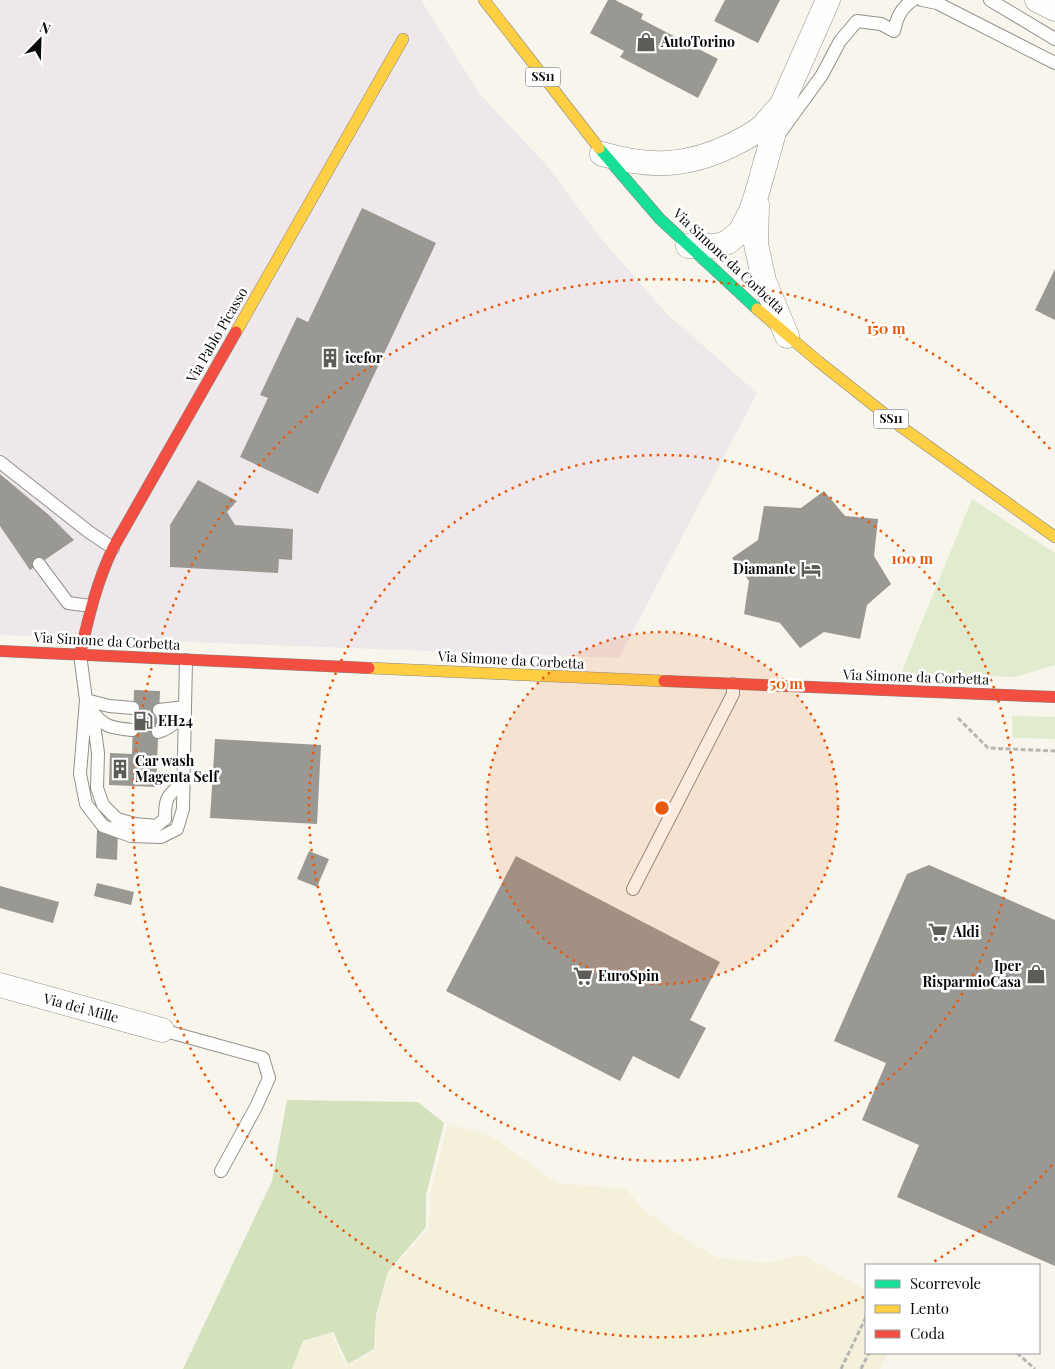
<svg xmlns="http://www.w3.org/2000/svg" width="1055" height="1369" font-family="'Playfair Display',serif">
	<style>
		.industrial { fill: #efe8ea }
		.farmland { fill: #f4f0da }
		.green { fill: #e1eccf }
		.forest { fill: #d3e2bd }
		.building { fill: #9a9893 }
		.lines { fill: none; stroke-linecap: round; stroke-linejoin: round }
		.lane-casing { stroke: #91908c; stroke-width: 14 }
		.street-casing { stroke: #91908c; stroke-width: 25 }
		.fast-casing { stroke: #888683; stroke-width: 12 }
		.slow-casing { stroke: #888683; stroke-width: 12 }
		.jam-casing { stroke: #888683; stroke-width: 12 }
		.path { stroke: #b7b6b5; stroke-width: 3; stroke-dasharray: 5 2.5; stroke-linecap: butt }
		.lane { stroke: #fefefc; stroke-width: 12 }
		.street { stroke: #fefefc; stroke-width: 24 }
		.fast { stroke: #16e098; stroke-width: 11 }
		.slow { stroke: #ffcf43; stroke-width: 11 }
		.jam { stroke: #f24e42; stroke-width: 11 }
		.ring { fill: none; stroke: #e8590c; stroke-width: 2.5; stroke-dasharray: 2.5 5 }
		.labels { text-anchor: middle; stroke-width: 5; stroke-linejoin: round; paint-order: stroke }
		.shield { fill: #fff; stroke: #545454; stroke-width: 1 }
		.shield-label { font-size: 12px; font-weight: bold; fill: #0a0a0a }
		.poi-label { font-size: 14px; font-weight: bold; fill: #0a0a0a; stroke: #fff; text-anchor: start }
		.street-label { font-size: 14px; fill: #0a0a0a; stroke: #fff }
		.centre { fill: #e8590c; stroke: #fff; stroke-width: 2.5 }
		.ring-label { font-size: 15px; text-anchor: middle; font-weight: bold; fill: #e8590c; stroke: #fff; stroke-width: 5; stroke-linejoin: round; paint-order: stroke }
	</style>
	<rect width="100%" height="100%" fill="#f8f5ed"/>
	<!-- industrial -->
	<path class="industrial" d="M0,0h421l58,93 69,74 51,69 67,77 91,80 -138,265 -619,-23z"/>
	<!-- farmland -->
	<path class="farmland" d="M448,1124l40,10 69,49 69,6 19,22 45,31 28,16 50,5 35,-8 63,35v63h22l-8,16h-588l10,-26 29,-10 15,33 29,-15 2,-34 11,-44 41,-44 1,-33z"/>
	<!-- green -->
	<path class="green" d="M972,499l83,54v112l-40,12 -114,-4z
		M1012,716l43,1v22l-42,-1z"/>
	<!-- forest -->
	<path class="forest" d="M287,1100l131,2 26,21 -18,72v32l-38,45 -12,43 -2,34 -26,15 -15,-32 -30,9 -11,28h-109l89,-188z"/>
	<!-- building -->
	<path class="building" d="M608,0h7l28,14 -2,5 77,40 -20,39 -78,-41 4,-6 -34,-18z
		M725,0h55l-22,43 -44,-22z
		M362,208l74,35 -118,251 -78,-37 28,-59 -8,-3 37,-78 11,5z
		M1055,269v51l-20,-10z
		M0,474l50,42 24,24 -44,30 -30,-44z
		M198,480l39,21 -10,11 8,13 58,4 -1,31 -13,-1 -1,14 -108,-6v-42z
		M824,491l21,25 33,3 -4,37 17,28 -24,21 -7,34 -36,-7 -24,16 -20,-25 -36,-9 5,-33 -17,-23 26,-18 6,-34 37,2z
		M134,690l26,1 -4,96 -47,-2 1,-32 22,1z
		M215,739l106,6 -4,79 -107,-6z
		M97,830l21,1 -1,29 -21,-2z
		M309,851l20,8 -12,28 -20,-8z
		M516,856l204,106 -30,58 16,8 -27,51 -46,-23 -13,25 -174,-90z
		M929,865l126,55v346l-158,-69 22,-52 -57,-25 24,-57 -52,-22 73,-167z
		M97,883l37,9 -3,13 -37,-9z
		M0,886l59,16 -6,21 -53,-15z"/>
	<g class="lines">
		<defs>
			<path id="lane" d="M922,0l15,3 118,60
				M990,0l65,39
				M780,133l42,-58 18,-34 17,-20 24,3 13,7c3,-14 7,-23 19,-31
				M0,462l89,70 24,16
				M39,564l29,39 23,3
				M80,654l6,46 23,6 24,2
				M86,700l-6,74 6,30 17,22 28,10 30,1 16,-8 6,-20 2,-102
				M88,707l7,24 3,22 -1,35 6,17 14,14 18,5 21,2 9,-7c0,-23 2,-22 18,-37
				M91,709c11,18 21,19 41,21
				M159,710l26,-3 1,-47
				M158,732c14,-4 20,-12 27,-24
				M633,889l100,-195v-10
				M162,1030l101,28 6,20 -13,29 -35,64"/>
			<path id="street" d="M1037,0l18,9
				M602,154c48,14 85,13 130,-9 10,-5 22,-11 30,-18 6,-6 12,-14 18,-20
				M757,205l-1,39 8,37 23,55
				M688,246h29l11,-4 12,-10 11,-21 6,-18 25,-89 46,-104
				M0,985l162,45"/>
			<path id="fast" d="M599,148l61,71 97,90"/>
			<path id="slow" d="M484,0l115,148
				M757,309l62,53 81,64 155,111
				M236,332l167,-293
				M369,668l295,13"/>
			<path id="jam" d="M0,651l369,17
				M80,654c9,-38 16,-70 33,-106l123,-216
				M664,681l391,16"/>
		</defs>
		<!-- lane casing -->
		<use href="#lane" class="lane-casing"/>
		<!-- street casing -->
		<use href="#street" class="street-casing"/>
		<!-- fast casing -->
		<use href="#fast" class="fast-casing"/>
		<!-- slow casing -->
		<use href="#slow" class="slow-casing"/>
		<!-- jam casing -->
		<use href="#jam" class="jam-casing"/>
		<!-- path -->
		<path class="path" d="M958,718l30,30 67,3
			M1017,1353l18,16
			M841,1369l25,-52
			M861,1369l8,-16"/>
		<!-- lane -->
		<use href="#lane" class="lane"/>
		<!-- street -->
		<use href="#street" class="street"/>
		<!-- fast -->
		<use href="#fast" class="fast"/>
		<!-- slow -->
		<use href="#slow" class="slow"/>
		<!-- jam -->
		<use href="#jam" class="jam"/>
	</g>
	<!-- distance rings -->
	<circle cx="662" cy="808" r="176" fill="#e8590c" fill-opacity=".12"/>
	<g class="ring">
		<circle cx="662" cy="808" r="176"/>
		<circle cx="662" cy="808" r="353"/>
		<path d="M1052 1165A529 529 0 0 1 930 1264M864 1297A529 529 0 1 1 1052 451"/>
	</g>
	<!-- icons -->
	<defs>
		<symbol id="shop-bare" viewBox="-9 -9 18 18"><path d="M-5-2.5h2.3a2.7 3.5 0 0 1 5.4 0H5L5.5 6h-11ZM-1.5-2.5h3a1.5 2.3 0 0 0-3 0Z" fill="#5d5c59" stroke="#fff" stroke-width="2.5" paint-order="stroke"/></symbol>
		<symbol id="building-bare" viewBox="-9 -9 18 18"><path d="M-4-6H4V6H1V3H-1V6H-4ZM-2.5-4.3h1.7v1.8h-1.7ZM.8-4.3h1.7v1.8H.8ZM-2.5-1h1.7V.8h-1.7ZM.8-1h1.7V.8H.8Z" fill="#5d5c59" stroke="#fff" stroke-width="2.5" paint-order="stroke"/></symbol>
		<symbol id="hotel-bare" viewBox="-9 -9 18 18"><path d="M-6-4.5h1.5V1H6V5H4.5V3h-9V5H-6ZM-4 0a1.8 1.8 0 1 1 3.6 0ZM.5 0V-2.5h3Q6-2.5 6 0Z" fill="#5d5c59" stroke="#fff" stroke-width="2.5" paint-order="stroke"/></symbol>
		<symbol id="fuel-bare" viewBox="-9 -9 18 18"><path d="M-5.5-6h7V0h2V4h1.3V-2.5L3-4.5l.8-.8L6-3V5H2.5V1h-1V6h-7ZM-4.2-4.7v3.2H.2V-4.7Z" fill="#5d5c59" stroke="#fff" stroke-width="2.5" paint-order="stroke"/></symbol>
		<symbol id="supermarket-bare" viewBox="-9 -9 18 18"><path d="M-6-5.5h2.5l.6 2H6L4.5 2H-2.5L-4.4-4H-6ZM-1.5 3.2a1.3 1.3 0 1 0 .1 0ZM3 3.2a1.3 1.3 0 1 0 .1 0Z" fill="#5d5c59" stroke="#fff" stroke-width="2.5" paint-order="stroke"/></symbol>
	</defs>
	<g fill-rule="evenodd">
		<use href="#shop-bare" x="632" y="28" width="28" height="28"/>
		<use href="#building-bare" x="316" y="344" width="28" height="28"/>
		<use href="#hotel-bare" x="797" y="555" width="28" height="28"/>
		<use href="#fuel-bare" x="129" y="707" width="28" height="28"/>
		<use href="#building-bare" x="106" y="755" width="28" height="28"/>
		<use href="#supermarket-bare" x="924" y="918" width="28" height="28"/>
		<use href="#shop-bare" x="1022" y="960" width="28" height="28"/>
		<use href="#supermarket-bare" x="569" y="962" width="28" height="28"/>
	</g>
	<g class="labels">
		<!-- shield labels -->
		<g class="shield">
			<rect x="525.5" y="67.5" width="35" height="19" rx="4"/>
			<rect x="873.5" y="409.5" width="35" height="19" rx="4"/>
		</g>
		<g class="shield-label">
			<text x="543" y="81">SS11</text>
			<text x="891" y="423">SS11</text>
		</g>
		<!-- poi labels -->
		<g class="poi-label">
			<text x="661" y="47">AutoTorino</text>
			<text x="345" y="363">icefor</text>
			<text x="796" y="574" text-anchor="end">Diamante</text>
			<text x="158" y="726">EH24</text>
			<text x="135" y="766">Car wash<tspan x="135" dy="16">Magenta Self</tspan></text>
			<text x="953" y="937">Aldi</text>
			<text x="1021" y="971" text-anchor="end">Iper<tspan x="1021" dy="16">RisparmioCasa</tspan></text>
			<text x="598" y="981">EuroSpin</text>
		</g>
		<!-- street labels -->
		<g class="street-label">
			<text transform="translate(729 261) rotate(43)" y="5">Via Simone da Corbetta</text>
			<text transform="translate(217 335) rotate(-60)" y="5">Via Pablo Picasso</text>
			<text transform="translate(107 641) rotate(3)" y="5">Via Simone da Corbetta</text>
			<text transform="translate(511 660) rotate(3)" y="5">Via Simone da Corbetta</text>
			<text transform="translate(916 677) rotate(2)" y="5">Via Simone da Corbetta</text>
			<text transform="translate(81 1008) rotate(15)" y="5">Via dei Mille</text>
		</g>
	</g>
	<circle cx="662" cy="808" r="8" class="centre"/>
	<g class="ring-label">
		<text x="886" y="334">150 m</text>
		<text x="912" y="564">100 m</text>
		<text x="786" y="689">50 m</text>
	</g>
	<!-- legend -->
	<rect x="865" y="1264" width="175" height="90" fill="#ffffff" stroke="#9d9d9d"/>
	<rect x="875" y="1280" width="25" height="8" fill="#16e098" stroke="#9d9d9d"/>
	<text x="910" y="1289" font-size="15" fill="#0a0a0a">Scorrevole</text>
	<rect x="875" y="1305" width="25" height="8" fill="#ffcf43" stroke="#9d9d9d"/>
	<text x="910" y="1314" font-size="15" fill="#0a0a0a">Lento</text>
	<rect x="875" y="1330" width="25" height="8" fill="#f24e42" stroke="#9d9d9d"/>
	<text x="910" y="1339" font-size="15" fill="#0a0a0a">Coda</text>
	<!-- north arrow -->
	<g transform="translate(40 40) rotate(23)" stroke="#ffffff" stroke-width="4" paint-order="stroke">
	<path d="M0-4L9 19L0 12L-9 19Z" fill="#0a0a0a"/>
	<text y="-8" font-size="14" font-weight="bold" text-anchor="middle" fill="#0a0a0a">N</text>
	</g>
</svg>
